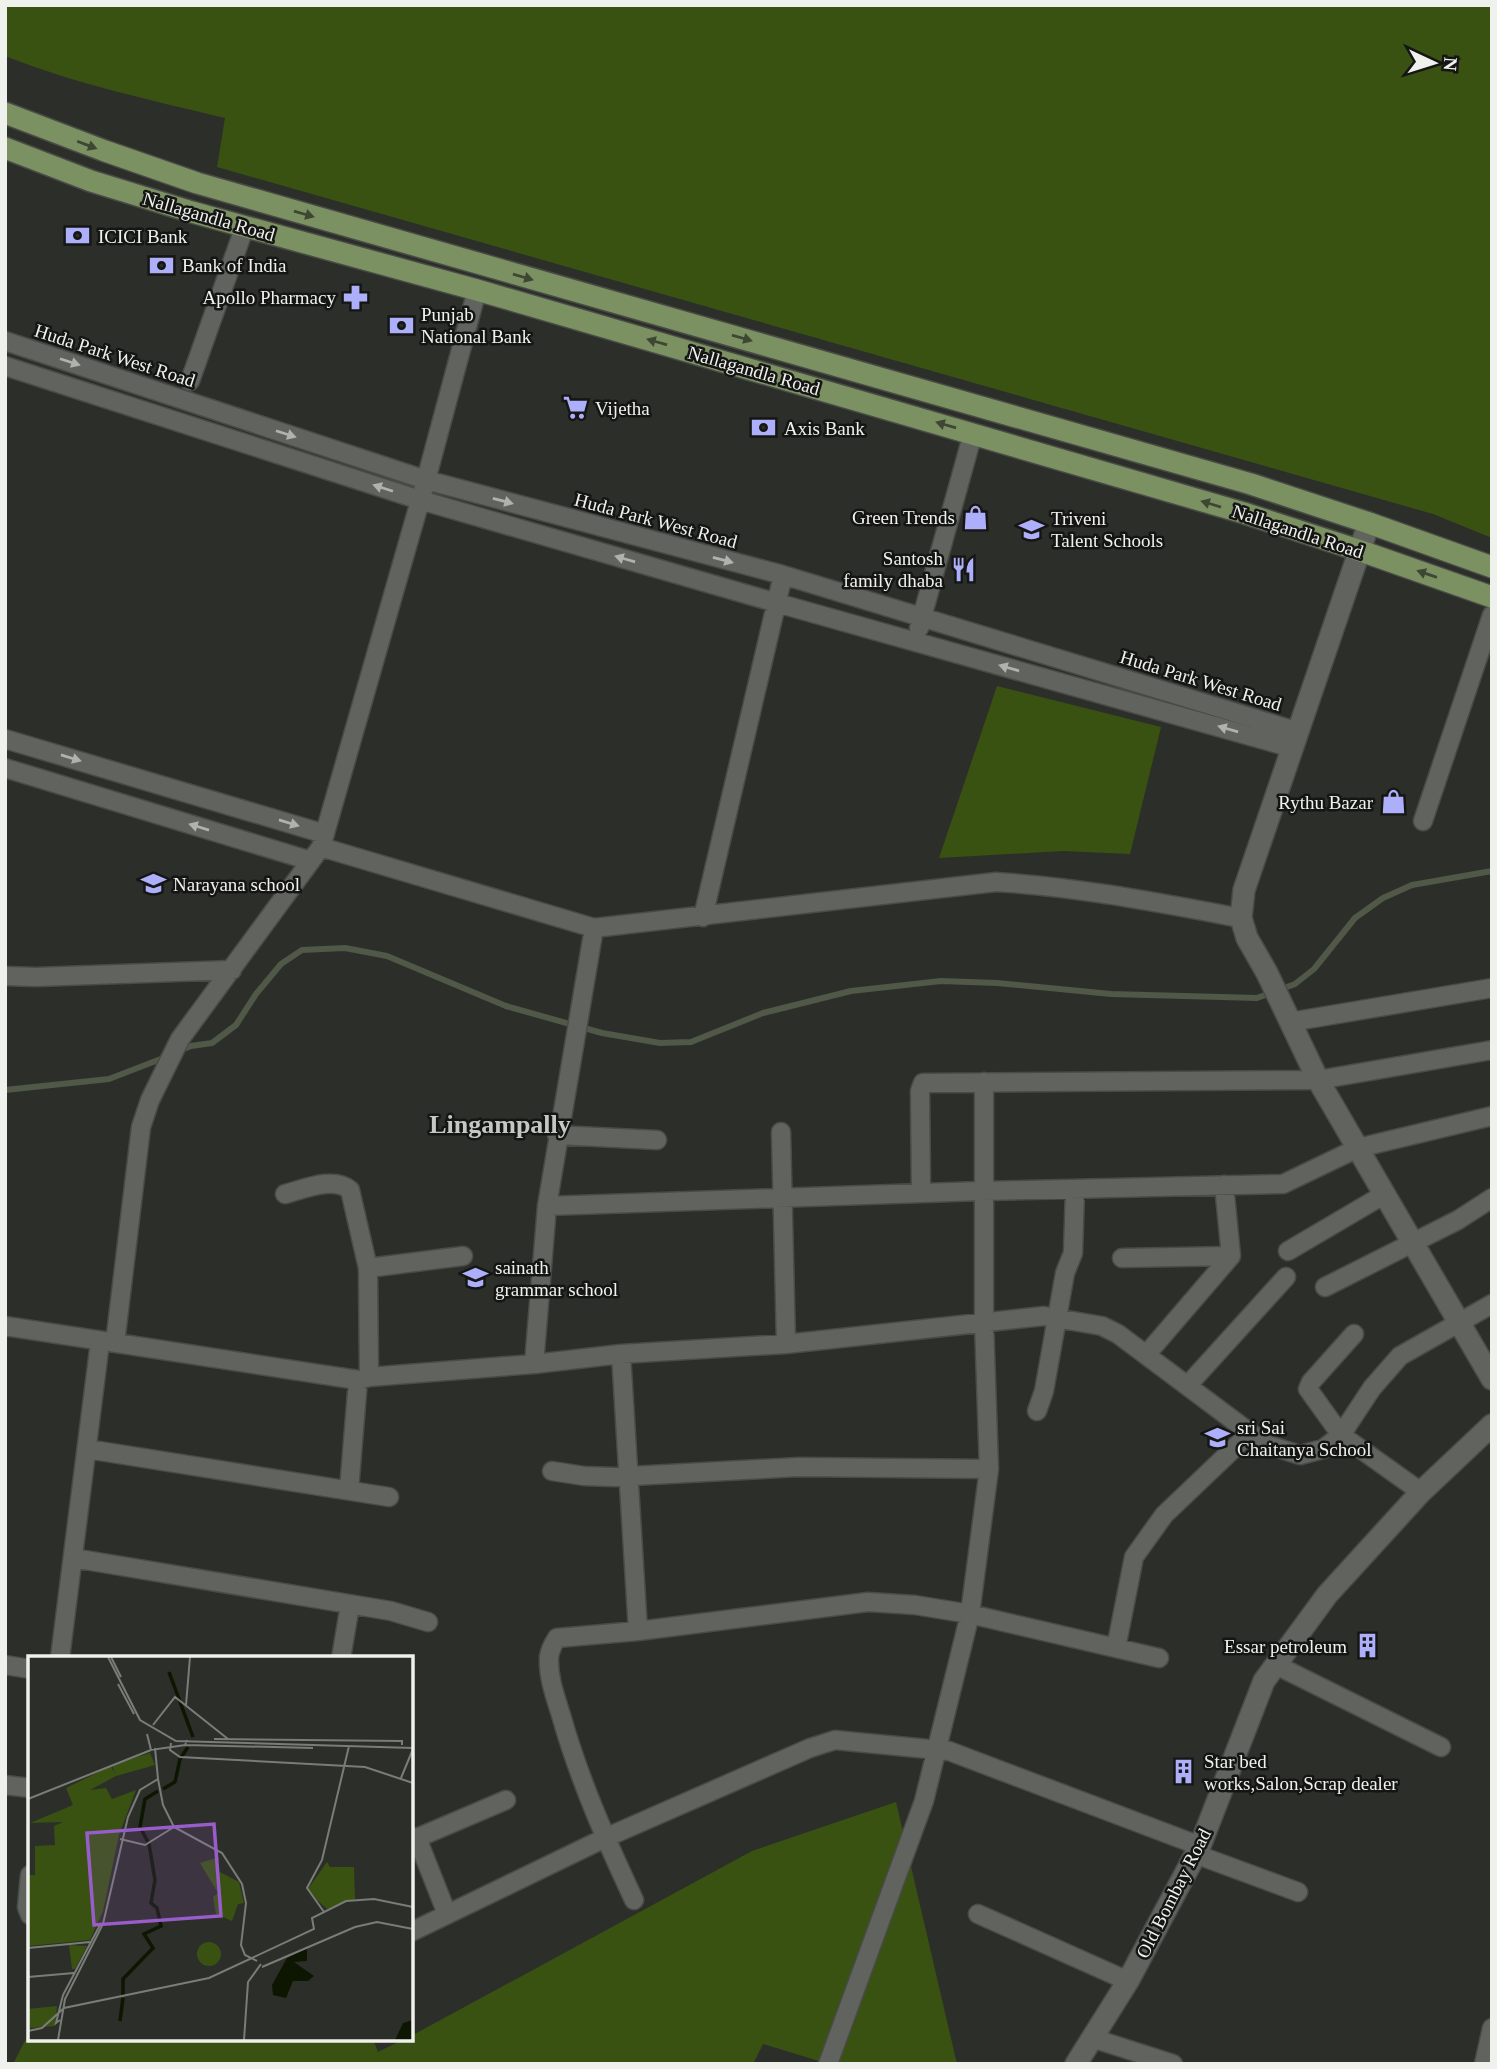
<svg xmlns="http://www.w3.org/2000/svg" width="1497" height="2069" font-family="Georgia,serif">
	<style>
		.green { fill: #395212 }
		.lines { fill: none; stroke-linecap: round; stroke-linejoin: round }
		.stream { stroke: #505847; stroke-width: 6 }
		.street-casing { stroke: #494b47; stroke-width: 21 }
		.secondary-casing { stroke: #494b47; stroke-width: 24 }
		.primary-casing { stroke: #494b47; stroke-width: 24 }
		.street { stroke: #61645e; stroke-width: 18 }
		.secondary { stroke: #61645e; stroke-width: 21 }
		.primary { stroke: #7c9162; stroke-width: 21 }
		.oneway { fill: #3e4733 }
		.oneway2 { fill: #afb2ad }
		.labels { text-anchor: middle; stroke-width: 5; stroke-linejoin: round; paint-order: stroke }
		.street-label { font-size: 19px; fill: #eff1ed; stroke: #151614 }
		.poi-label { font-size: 19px; fill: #eff1ed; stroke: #151614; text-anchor: start }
		.district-label { font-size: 26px; font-weight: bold; fill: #c5c8c2; stroke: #151614 }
		.inset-river { fill: none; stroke: #0c1600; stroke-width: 3.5 }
		.inset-road { fill: none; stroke: #7a7c78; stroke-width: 2 }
		.view { fill: #985dca; fill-opacity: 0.15; stroke: #985dca; stroke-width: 3.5 }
		.inset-edge { fill: none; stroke: #eff1ed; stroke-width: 3.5 }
	</style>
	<rect width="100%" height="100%" fill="#2c2e2a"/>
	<!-- green -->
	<path class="green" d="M5,5h1487v533l-59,-24 -1216,-347 8,-49c-75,-18 -149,-34 -220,-62z
		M997,686l164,41 -31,127 -67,-3 -124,7z
		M896,1802l61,262h-128l-66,-20 -10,20h-740l17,-33v8h343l5,13 26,-13h7v-3l341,-185z"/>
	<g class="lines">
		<!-- stream -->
		<path class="stream" d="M179,1051l12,-5 21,-3 24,-18 20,-31 25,-30 21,-14 43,-2 42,8 119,50 96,27 58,10 31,-1 72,-29 88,-22 90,-10 56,2 114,11 146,4 38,-14 19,-15 41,-51 28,-20 29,-13 80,-14
			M5,1090l104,-11 57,-22"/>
		<defs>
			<path id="street" d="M5,341l421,139 357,95 516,157
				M5,366l415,134 357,103 516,145
				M190,381l55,-155
				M919,628l54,-195
				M5,739l320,95
				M5,768l306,93
				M1423,821l69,-206
				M321,847l273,81 402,-46c83,5 164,21 245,36
				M703,917l80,-342
				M5,976l31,1 196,-7
				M1290,1022l202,-34
				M781,1132l5,212
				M557,1135l100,5
				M921,1193l-1,-102 3,-8 395,-3 174,-30
				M285,1194c19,-5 49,-18 65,-4l18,78 1,109
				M547,1206l435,-15 301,-7 75,-36 134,-32
				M1288,1251l97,-57
				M1122,1258l109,-2
				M368,1268l95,-12
				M1325,1287l133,-67 34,-22
				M5,1326l353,54 11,-3 165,-13 87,-10 165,-10 258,-28 58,10 16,8 147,110 35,11 23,-6 18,-14 80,57
				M1354,1334l-43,48 -3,7 33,46 31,-47 28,-32 92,-52
				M115,1343l26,-216 9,-27 30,-61 141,-192 105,-367 51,-190
				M621,1354l17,277
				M1146,1355l85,-99 -7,-71
				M534,1364l13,-158 47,-278
				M1188,1385l98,-108
				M1037,1411l7,-20 21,-118 8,-20 2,-64
				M87,1449l302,48
				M552,1471l32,5 29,1 186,-10 190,2
				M349,1490l9,-110
				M73,1558l318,53 37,11
				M1116,1648l18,-91 30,-42 85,-81
				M60,1658l40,-316
				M341,1658l9,-53
				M5,1665l25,4
				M1276,1665l165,82
				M5,1785l25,3
				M411,1837l6,1 30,76
				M417,1838l89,-38
				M1195,1854l103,38
				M30,1875l-3,32 3,8
				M634,1900c-28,-60 -55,-121 -73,-185 -6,-19 -13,-38 -12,-58 1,-7 4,-13 8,-19l81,-7 230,-29 47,3 55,9 189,44
				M978,1914l150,67
				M411,1932l194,-94 205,-90 25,-8 114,11 251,95
				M1092,2038l81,26
				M828,2064l96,-263 46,-187 19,-145 -5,-147v-240
				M1484,2064l8,-36"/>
			<path id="secondary" d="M1369,523l-125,367 -3,28 6,20 20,35 51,107 174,299
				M1076,2064l52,-83 72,-135 64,-165 63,-86 94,-103 71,-67"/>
			<path id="primary" d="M5,113l100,38 92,32 1054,301 118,39 123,44
				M5,148l86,33 101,31 285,78 767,223 117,38 131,46"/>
		</defs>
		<!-- street casing -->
		<use href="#street" class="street-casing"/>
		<!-- secondary casing -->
		<use href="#secondary" class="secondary-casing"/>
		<!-- primary casing -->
		<use href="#primary" class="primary-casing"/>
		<!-- street -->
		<use href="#street" class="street"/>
		<!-- secondary -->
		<use href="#secondary" class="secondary"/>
		<!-- primary -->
		<use href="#primary" class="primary"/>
	</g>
	<!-- one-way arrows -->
	<defs><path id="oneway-solid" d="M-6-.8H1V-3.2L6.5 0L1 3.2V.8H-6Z" transform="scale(1.75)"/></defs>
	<g class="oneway">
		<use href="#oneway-solid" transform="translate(87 145) rotate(21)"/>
		<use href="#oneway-solid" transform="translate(304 214) rotate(16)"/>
		<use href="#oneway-solid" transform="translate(523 277) rotate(16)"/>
		<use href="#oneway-solid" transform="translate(742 338) rotate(16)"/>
		<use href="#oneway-solid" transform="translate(657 342) rotate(-164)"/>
		<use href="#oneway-solid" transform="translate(946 425) rotate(-164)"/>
		<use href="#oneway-solid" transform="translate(1211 504) rotate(-163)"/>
		<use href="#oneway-solid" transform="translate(1427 574) rotate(-161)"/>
	</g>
	<g class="oneway2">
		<use href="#oneway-solid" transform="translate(70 362) rotate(18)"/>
		<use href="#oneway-solid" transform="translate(286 434) rotate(18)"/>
		<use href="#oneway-solid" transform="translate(383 488) rotate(-162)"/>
		<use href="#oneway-solid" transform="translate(503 501) rotate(15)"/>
		<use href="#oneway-solid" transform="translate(625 559) rotate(-164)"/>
		<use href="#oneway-solid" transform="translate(723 560) rotate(15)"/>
		<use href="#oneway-solid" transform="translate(1009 668) rotate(-164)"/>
		<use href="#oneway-solid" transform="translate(1228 729) rotate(-164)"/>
		<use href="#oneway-solid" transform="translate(71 758) rotate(17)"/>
		<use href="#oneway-solid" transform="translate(289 823) rotate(17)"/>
		<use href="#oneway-solid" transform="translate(199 827) rotate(-163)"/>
	</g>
	<!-- icons -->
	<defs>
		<symbol id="bank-bare" viewBox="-9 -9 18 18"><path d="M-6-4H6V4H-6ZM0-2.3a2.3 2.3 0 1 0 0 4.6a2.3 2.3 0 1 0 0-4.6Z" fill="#adaffb" stroke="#151614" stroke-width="2.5" paint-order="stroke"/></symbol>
		<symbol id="pharmacy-bare" viewBox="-9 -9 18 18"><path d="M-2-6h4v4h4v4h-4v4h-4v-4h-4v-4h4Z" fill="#adaffb" stroke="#151614" stroke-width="2.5" paint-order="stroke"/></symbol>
		<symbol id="supermarket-bare" viewBox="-9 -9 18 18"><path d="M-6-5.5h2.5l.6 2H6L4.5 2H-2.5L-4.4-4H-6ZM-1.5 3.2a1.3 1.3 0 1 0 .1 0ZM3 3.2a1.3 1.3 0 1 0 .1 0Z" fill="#adaffb" stroke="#151614" stroke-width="2.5" paint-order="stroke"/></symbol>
		<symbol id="shop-bare" viewBox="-9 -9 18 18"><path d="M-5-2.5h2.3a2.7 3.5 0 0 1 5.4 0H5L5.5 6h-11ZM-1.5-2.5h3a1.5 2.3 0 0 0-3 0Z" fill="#adaffb" stroke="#151614" stroke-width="2.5" paint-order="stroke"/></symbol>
		<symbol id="school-bare" viewBox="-9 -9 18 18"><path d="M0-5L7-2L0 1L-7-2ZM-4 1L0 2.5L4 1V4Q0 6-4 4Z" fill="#adaffb" stroke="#151614" stroke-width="2.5" paint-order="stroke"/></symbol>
		<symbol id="restaurant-bare" viewBox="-9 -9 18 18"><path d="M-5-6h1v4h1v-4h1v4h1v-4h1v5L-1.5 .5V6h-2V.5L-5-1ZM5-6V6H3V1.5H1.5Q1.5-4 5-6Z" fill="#adaffb" stroke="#151614" stroke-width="2.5" paint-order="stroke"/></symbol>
		<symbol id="university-bare" viewBox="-9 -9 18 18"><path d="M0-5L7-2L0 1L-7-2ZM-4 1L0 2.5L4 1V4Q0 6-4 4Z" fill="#adaffb" stroke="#151614" stroke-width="2.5" paint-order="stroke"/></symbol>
		<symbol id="building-bare" viewBox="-9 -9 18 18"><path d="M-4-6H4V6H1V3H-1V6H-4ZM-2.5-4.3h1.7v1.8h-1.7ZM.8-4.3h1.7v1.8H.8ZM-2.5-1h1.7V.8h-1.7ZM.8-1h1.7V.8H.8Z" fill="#adaffb" stroke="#151614" stroke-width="2.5" paint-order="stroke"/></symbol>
	</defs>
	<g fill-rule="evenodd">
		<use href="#bank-bare" x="60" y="218" width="35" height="35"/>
		<use href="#bank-bare" x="144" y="248" width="35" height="35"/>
		<use href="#pharmacy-bare" x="338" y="280" width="35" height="35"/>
		<use href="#bank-bare" x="384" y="308" width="35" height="35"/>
		<use href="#supermarket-bare" x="558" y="390" width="35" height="35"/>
		<use href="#bank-bare" x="746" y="410" width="35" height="35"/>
		<use href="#shop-bare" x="958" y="500" width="35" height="35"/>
		<use href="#school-bare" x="1014" y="512" width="35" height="35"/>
		<use href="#restaurant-bare" x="946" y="552" width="35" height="35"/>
		<use href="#shop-bare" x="1376" y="784" width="35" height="35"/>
		<use href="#school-bare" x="136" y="866" width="35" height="35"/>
		<use href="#school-bare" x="458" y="1260" width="35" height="35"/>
		<use href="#university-bare" x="1200" y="1420" width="35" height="35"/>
		<use href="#building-bare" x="1350" y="1628" width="35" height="35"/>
		<use href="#building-bare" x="1166" y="1754" width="35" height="35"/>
	</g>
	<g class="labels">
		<!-- street labels -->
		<g class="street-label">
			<text transform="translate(209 216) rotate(16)" y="7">Nallagandla Road</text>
			<text transform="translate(115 355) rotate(18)" y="7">Huda Park West Road</text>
			<text transform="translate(754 370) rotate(16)" y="7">Nallagandla Road</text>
			<text transform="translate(656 520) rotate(15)" y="7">Huda Park West Road</text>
			<text transform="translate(1298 531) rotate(18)" y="7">Nallagandla Road</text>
			<text transform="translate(1201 680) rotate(17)" y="7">Huda Park West Road</text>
			<text transform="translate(1173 1893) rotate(-63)" y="7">Old Bombay Road</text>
		</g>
		<!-- poi labels -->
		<g class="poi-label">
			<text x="98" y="243">ICICI Bank</text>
			<text x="182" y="272">Bank of India</text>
			<text x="336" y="304" text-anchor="end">Apollo Pharmacy</text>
			<text x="421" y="321">Punjab<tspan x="421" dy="22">National Bank</tspan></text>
			<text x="595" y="415">Vijetha</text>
			<text x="784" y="435">Axis Bank</text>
			<text x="955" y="524" text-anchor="end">Green Trends</text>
			<text x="1051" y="525">Triveni<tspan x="1051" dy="22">Talent Schools</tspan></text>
			<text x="943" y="565" text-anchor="end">Santosh<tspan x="943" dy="22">family dhaba</tspan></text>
			<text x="1373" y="809" text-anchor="end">Rythu Bazar</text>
			<text x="173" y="891">Narayana school</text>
			<text x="495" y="1274">sainath<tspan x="495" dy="22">grammar school</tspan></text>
			<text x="1237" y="1434">sri Sai<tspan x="1237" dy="22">Chaitanya School</tspan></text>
			<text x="1347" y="1653" text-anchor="end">Essar petroleum</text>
			<text x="1204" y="1768">Star bed<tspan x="1204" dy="22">works,Salon,Scrap dealer</tspan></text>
		</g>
		<!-- district labels -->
		<g class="district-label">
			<text x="500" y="1133">Lingampally</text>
		</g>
	</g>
	<!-- overview -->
	<g transform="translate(28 1656)">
		<rect width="385" height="385" fill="#2c2e2a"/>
		<path d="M122,97l5,12 -39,11 -26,14 16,-2 6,11 24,-9 -17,45 -16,76 -13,29 -62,6 1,-71h6v-29l20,-1 -1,-19 9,-4 -33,1 43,-18 -7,-17 45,-22 4,8 -3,-9zM191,201l-3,13 23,12 5,21 -6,1 -6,17 -16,-7 -3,-17 5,-4 -18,-30zM299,206l3,5h24l1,32 -28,10 -10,-9 -9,-11zM169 298a12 12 0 1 1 24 0a12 12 0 1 1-24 0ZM41,289l18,1 -12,23h-3zM29,350l-2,20 -25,2 -2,-19z" fill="#395212"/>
		<path d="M279,292v13l-13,1 20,14 -6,5h-15l-7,17 -13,-3 -1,-10 15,-27zM385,364v20h-18l8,-17z" fill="#0c1600"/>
		<path class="inset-river" d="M141,16l24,65M135,133l12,-7 5,-23 8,-12M95,339v-16l30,-31 -9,-14 17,-8 -4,-18 -6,-5 4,-23 -6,-36 -9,-17 5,-28 13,-8M92,365l3,-23"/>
		<path class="inset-road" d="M80,1l32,63 36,21 237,7M83,1l10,20M90,28l16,30M158,49l4,-48M125,69l22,-28 53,42M119,78l4,16 34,-5 2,-5M186,83l188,2v4M143,87l-1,7 10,7 185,10 48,16M157,89l128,3M373,122l12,-29M130,123l5,26 11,22 48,26 20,31 4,19 -5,42 4,10 12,6M0,143l123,-49M92,183l25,6 29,-18M296,256l-17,-24 15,-28 27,-114M0,292l62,-6M234,311l93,-40 22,-5 36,7M0,321l46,-4M32,364l-4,3 7,-28 38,-72M0,375l14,-3 22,-20 145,-30 105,-49 -2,-11 34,-17 28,-2 39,8M30,384l7,-41 38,-75 25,-107 12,-27 18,-11 -3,-31M216,384l4,-58 13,-18"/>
		<path class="view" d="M186,168l7,92 -127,9 -7,-92z"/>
		<rect width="385" height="385" class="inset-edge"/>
	</g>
	<!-- border -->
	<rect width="1497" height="2069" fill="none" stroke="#eff1ed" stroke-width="14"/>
	<!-- north arrow -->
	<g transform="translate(1434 63) rotate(94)" stroke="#151614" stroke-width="5" paint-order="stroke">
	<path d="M0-5L12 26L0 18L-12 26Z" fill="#eff1ed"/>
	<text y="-10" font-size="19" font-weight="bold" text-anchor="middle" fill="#eff1ed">N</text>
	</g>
</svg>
